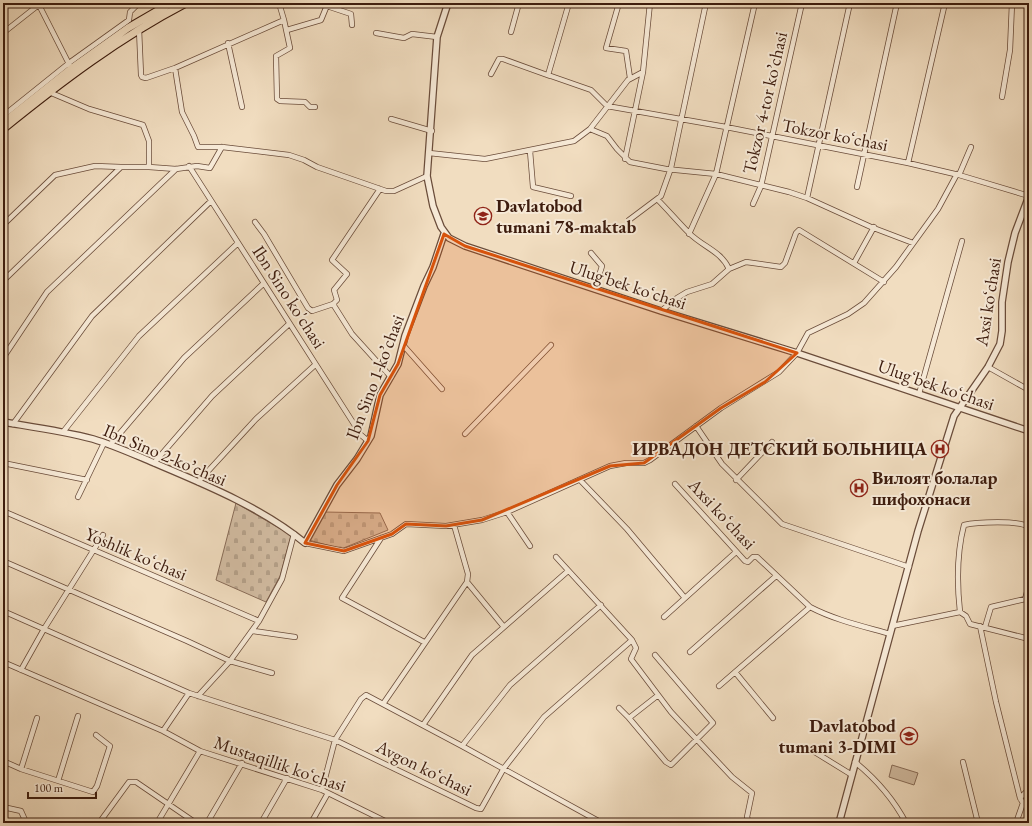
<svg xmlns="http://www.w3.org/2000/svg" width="1032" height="826" font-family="'EB Garamond',serif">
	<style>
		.cemetery { fill: url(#cemetery-stones); stroke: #886c58 }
		.pitch { fill: #d2bca2; stroke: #886c58 }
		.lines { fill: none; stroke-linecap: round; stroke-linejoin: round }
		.minor-casing { stroke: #6a4c3a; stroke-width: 6 }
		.tertiary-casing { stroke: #6a4c3a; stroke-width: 8 }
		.trunk-casing { stroke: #3d1c0e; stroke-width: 9 }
		.minor { stroke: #f6e9d6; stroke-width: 4.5 }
		.tertiary { stroke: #f6e9d6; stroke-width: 5.5 }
		.trunk { stroke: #f1ddc0; stroke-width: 7 }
		.marked { fill: #d7530c; fill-opacity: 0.2; stroke: #d7530c; stroke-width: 3; stroke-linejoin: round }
		.labels { text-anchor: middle; stroke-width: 4; stroke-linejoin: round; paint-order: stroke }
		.street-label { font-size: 18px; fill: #3d1c0e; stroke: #f6e9d6 }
		.poi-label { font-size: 18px; font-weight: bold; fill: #3d1c0e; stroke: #f6e9d6; text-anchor: start }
	</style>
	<defs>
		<pattern id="cemetery-stones" width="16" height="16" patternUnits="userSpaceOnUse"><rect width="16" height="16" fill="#d2bca2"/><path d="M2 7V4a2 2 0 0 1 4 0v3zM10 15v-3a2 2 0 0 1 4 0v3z" fill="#b5a18a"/></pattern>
	</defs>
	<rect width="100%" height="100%" fill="#f1ddc0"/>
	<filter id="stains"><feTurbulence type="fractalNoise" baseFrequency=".005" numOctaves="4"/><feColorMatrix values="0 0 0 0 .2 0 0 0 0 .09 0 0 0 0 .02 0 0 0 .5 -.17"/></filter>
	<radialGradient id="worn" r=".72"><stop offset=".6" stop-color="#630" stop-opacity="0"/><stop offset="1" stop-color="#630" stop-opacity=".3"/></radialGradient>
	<!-- cemetery -->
	<path class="cemetery" d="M236,503l55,32 -11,41 -14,26 -50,-22z
		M324,512l56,1 8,17 -47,19 -32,-9z"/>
	<!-- pitch -->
	<path class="pitch" d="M892,765l26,8 -4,12 -25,-8z"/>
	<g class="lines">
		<defs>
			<path id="minor" d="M38,3l32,63
				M569,3l-21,72 43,15 16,16 119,21 182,36 51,12 70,21
				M619,3l-13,45 20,3 4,27
				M327,6l24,8 1,11
				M284,20l6,28 -14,8 1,43 3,2 25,1 5,5h5
				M139,29l2,46 1,2 4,1 29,-10 109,-48 -5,-17
				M287,30l34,-10 7,-17
				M511,32l8,-29
				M3,33l38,-30
				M376,33l28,5 8,-4 25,3
				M228,43l14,64
				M175,68l7,44 12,24 4,11h24l67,8 15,5 13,7 69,24h8l33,-15
				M491,74l8,-15h4l47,17
				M49,92l40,17 54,16 6,16v26l27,2 21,-3 13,2 12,-21
				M1002,97l8,-47 2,-47
				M3,116l66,-53 60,-43 1,-8 9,-9
				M391,119l41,12
				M590,129l17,7 10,13 13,13 36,7 50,5 73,18 18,6 64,29 42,16
				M530,151l3,36 38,9
				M429,153l56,6 89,-18 16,-12 38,-49 15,-8
				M625,159l18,-87 7,-69
				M908,163l37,-160
				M189,166l172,269 7,6
				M959,175l12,-28
				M857,187l40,-184
				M807,198l43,-195
				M657,199c11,11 21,23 32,34 14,14 32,18 40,36
				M753,204l8,-18 41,-183
				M629,220l32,-24 10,-28 35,-165
				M255,222l9,12 44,74 4,3 21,-7 19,30 39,43
				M3,225l52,-50 40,-9 26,1
				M689,234l27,-60 39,-171
				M591,253l11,13 -7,23
				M854,263l20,-36
				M3,281l118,-114h28
				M333,304l4,-4 -3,-10 13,-16 -15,-14 48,-71
				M661,311l16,-13 10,-6 25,-8 17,-15 17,-7 35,5 4,-4 11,-30 3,-3 85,52
				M403,345l39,44
				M3,358l44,-66 129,-123
				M988,367l41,23
				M919,394l43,-153
				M13,424l79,-108 119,-115
				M696,426l26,38 60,60 127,43
				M63,432l76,-96 99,-93
				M465,434l86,-89
				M110,445l74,-87 79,-74
				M3,463l84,17
				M154,463l58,-67 77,-72
				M580,480l47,49 58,69
				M736,480l36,-38
				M198,482l58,-63 59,-54
				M675,484l70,77 3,1 5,-5h4l53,50c25,13 52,19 80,27
				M78,497l26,-54
				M3,511l256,110
				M507,512l23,34
				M454,525l14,49 -1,8
				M381,538l-39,60 82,44
				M305,543l39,8 48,-17 14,-10 40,2 36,-6 25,-8 103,-46 16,-3h18l6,-3 71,-52 58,-36 18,-19 11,-20 40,-19 16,-11 32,-36 42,-58 19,-35
				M556,557l76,83 4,8 -5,11 40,53 61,65 20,16 -5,24 2,6
				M3,561l184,80 43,20 42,12
				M3,611l186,82 146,47 141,68 5,1 23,-41 40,-51 88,-77
				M960,612c-3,-27 -3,-60 4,-87 12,-3 56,-5 65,2
				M664,617l72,-65
				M892,626l68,-14 6,4 4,8 59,15
				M980,626l16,76 24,96 9,-9
				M985,627l6,-20 34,-8 4,-14
				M253,631l42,6
				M690,652l86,-76
				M655,655l58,68 -42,42 -5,-3 -37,-44 28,-22
				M3,662l160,69 37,20 122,39 67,33
				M21,670l23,-41 59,-94
				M735,672l38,46
				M719,686l91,-79
				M198,696l32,-35 29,-40 23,-42 12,-45
				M383,704l84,-122 37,45
				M619,708l10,10
				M423,725l49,-70 96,-84
				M163,731l26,-38
				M462,746l48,-61 91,-80
				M813,751l39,24
				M3,761l18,8 72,23 4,-6 13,-40 -14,-11
				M855,762c22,18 38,36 51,61
				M963,762l15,61
				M21,769l16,-51
				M58,781l20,-65
				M322,790l13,-50 26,-41 5,-4 96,51 140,77
				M3,807l18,4 4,9 7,3
				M99,823l30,-41h7l60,41
				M157,823l43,-72
				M207,823l35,-60
				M261,823l26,-45
				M311,823l17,-30
				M1016,823l7,-20 -3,-5"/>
			<path id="tertiary" d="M448,3l-11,34 -10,139 6,30 8,21 8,11 16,8 196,65 136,42 232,78
				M3,422c30,5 60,9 90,17 20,6 40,15 59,23 52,22 109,45 153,81l32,-58 20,-26 14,-23 9,-41 18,-31 7,-28 19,-50 9,-19 11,-33
				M839,823l79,-292 36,-115 34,-49 12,-23 2,-13v-29l6,-40 7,-29 14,-37"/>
			<path id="trunk" d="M3,123l69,-55 56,-40 43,-25
				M3,129c58,-47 116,-91 183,-126"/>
		</defs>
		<!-- minor casing -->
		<use href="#minor" class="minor-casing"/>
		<!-- tertiary casing -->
		<use href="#tertiary" class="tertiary-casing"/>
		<!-- trunk casing -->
		<use href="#trunk" class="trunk-casing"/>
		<!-- minor -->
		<use href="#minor" class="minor"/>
		<!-- tertiary -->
		<use href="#tertiary" class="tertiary"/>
		<!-- trunk -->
		<use href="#trunk" class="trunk"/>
	</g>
	<!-- marked area -->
	<path class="marked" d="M444,234l21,12 332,107 -32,29 -44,26 -77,55 -34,3 -128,54 -36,6 -40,-2 -14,10 -48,17 -39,-8 32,-58 31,-44 12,-46 18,-31z"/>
	<!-- icons -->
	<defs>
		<symbol id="school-ring" viewBox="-11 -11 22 22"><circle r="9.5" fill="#f6e9d6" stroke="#8f2418" stroke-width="1.5"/><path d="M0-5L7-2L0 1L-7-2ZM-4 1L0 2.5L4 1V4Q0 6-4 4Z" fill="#8f2418"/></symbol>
		<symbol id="hospital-ring" viewBox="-11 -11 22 22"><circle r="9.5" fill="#f6e9d6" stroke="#8f2418" stroke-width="1.5"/><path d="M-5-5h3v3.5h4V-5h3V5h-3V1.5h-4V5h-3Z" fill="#8f2418"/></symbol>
	</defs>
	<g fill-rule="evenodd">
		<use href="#school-ring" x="473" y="206" width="20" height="20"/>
		<use href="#hospital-ring" x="930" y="439" width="20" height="20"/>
		<use href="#hospital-ring" x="849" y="478" width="20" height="20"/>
		<use href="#school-ring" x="899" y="726" width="20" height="20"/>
	</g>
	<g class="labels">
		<!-- street labels -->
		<g class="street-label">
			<text transform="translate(765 103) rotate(-77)" y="6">Tokzor 4-tor koʼchasi</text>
			<text transform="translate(835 135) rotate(11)" y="6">Tokzor koʻchasi</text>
			<text transform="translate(628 285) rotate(18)" y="6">Ulugʻbek koʻchasi</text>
			<text transform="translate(289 297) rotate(57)" y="6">Ibn Sino ko'chasi</text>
			<text transform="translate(988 302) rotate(-81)" y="6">Axsi koʻchasi</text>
			<text transform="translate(375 377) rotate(-69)" y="6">Ibn Sino 1-koʼchasi</text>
			<text transform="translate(936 385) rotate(19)" y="6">Ulugʻbek koʻchasi</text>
			<text transform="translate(165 455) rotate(23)" y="6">Ibn Sino 2-koʼchasi</text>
			<text transform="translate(722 514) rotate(47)" y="6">Axsi koʻchasi</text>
			<text transform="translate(136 554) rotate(23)" y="6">Yoshlik koʻchasi</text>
			<text transform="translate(280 764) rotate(19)" y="6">Mustaqillik koʻchasi</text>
			<text transform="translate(424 768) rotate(26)" y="6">Avgon koʻchasi</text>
		</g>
		<!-- poi labels -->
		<g class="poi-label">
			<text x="496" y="212">Davlatobod<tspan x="496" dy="21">tumani 78-maktab</tspan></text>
			<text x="927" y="455" text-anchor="end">ИРВАДОН ДЕТСКИЙ БОЛЬНИЦА</text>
			<text x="872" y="484">Вилоят болалар<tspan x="872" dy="21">шифохонаси</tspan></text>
			<text x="896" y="732" text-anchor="end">Davlatobod<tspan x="896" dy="21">tumani 3-DIMI</tspan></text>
		</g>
	</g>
	<!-- margin -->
	<rect width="1032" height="826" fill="none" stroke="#f1ddc0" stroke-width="16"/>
	<rect x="4" y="4" width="1024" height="818" fill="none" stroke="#3d1c0e" stroke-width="2"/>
	<rect x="8" y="8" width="1016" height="810" fill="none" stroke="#3d1c0e"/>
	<!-- scale -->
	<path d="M28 792v6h68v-6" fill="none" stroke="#3d1c0e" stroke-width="2"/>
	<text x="34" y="792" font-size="12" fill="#3d1c0e" stroke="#f6e9d6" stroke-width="3" paint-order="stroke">100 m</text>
	<rect width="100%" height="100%" filter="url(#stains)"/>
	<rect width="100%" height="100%" fill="url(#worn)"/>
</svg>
